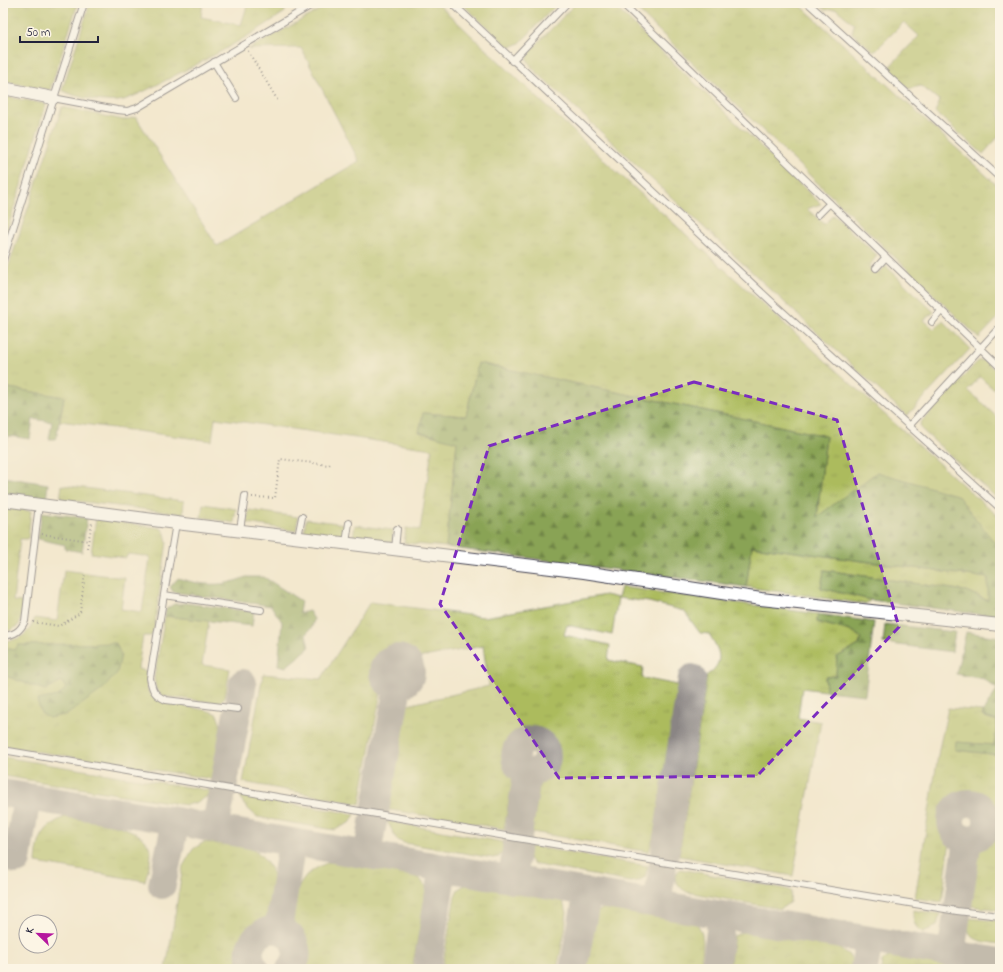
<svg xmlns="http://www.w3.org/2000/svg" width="1003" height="972" font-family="'Indie Flower',sans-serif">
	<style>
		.grass { fill: url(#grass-tufts); stroke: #676e4c }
		.forest { fill: url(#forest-firs); stroke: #566248 }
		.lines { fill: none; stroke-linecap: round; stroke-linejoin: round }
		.taxiway { stroke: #8a8584; stroke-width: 28 }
		.service-casing { stroke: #414051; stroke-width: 8 }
		.minor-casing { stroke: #414051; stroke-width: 14 }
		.path { stroke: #414051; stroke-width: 2; stroke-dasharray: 1 3; stroke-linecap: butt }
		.service { stroke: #fff; stroke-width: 6 }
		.minor { stroke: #fff; stroke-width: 12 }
		.marked { fill: none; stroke: #7b2cbf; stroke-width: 3; stroke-dasharray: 8 5; stroke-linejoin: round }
	</style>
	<defs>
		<pattern id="grass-tufts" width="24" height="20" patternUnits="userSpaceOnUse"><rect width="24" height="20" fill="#acbb5d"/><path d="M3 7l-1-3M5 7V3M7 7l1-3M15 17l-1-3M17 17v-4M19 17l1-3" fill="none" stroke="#94a052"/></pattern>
		<pattern id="forest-firs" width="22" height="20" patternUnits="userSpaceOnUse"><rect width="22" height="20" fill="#89a354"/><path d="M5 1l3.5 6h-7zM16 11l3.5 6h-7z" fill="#708447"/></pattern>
	</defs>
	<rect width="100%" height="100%" fill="#fcf5e5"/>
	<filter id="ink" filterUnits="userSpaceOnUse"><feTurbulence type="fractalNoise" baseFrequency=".025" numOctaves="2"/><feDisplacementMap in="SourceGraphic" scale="8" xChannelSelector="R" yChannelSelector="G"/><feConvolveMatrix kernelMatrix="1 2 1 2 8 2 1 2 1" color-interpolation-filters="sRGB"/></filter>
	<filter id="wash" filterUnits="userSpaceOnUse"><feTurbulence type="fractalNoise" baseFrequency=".012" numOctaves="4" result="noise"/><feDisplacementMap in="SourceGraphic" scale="16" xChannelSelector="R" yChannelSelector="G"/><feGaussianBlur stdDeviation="0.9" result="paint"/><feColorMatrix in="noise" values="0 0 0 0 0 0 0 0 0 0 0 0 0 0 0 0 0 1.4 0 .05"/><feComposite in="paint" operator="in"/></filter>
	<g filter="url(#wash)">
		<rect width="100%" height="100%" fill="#f3e8ce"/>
		<!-- grass -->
		<path class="grass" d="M3,3h75l-28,87 -47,-9z
			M90,3h113l-2,14 40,8 7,-22h33l3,2 1,7c-35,24 -73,45 -111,64 -16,8 -33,18 -50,24 -15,4 -49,-2 -62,-10z
			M332,3h105l169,159 380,344 14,11v30l-183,-29 9,-82 -348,-73 -12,53 -43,-3 -4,19 38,9 -11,106 -42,-4 2,-15 14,2 12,-81 -217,-31 -3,23 -152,-20 4,-24 -61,-10v-94l4,-22 55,-164 62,13 12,-3 81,129 142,-85 -58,-113 -52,1z
			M461,3h97l-38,40 -9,4 -6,-3z
			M576,3h35l210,201 -14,5 17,15 9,-9 44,40 -8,12 8,7 9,-8 48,46 -10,8 10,9 9,-8 27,28 -63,67 -375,-348 -5,-9 4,-9z
			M630,3h168l202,185v128l-21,22z
			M818,3h182v132l-17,19 -48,-42 5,-11 -19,-15 -13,3 -20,-21 31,-32 -15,-14 -30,30 -22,-19 2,-9 -18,-15 -10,1z
			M3,96l43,8 -43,140z
			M984,360l16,14v7l-7,8 -13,-12 -12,13 32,30v81l-79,-72 -1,-6 58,-62z
			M62,485l122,16 -1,13 -123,-15z
			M203,504l33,5 -2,14 -33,-6z
			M3,507l28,4 -3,28h-8l-7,62 9,1v13l-3,10 -8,5 -8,1z
			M249,510l49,7 -2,14 -49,-8z
			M96,519l65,9 4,5 2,9 -13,87 -3,7h-8l-5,33 8,2c2,14 -3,19 10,29l53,11 8,3 4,12 -4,45 -5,8 -209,-33v-71l42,15 16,-9 5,7 -8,8 45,-7 -88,-39 -12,-2v-7c18,-1 25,-6 32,-23l22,3 7,-51 61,8 -4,31 21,3 8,-55 -22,-3 -2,4 -35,-5z
			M306,519l40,5 -2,14 -40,-6z
			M355,525l38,5 -1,13 -39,-5z
			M752,546l236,32 1,23 -23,-10 -141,-21 -4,18 50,12 -6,4 -119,-17z
			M621,587l197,27 -1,8 37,10 7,6 -2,7 -22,12 -1,19 -11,1 1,14 -24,-3 -4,30 23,4 -28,154 -114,-20 28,-181c19,-13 12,-25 2,-41l-9,-1 -16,-22 -35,-9 -31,-4 -6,37 -45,-10 -3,10 46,10 -2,15 35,7 -1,11 36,7 -24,150 -5,17 -117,-20 8,-51 10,-8 5,-20 -5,-9 -8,-8 1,-4 -13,-2 -1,4c-19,1 -25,20 -19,36l-2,5 5,4 -9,50 -119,-20 18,-103 86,-20 -6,-40 -70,13 -14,-9 -17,6c-7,12 -7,17 0,30l-22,118 -117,-22 20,-108 58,5 49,-77 114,15 121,-22 13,3z
			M165,616l44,5 -7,44 28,4 -5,28 -6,6 -57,-7 -6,-7 -2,-11z
			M948,708l35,3 -1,5 16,5 -4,24 -37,-3 -2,8 45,5v155l-30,-4c1,-10 4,-52 9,-57 6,-9 17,-15 17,-28 -1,-32 -45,-38 -54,-8 -3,13 6,19 8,28 0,5 -2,11 -2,16 -2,15 -4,30 -6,45l-27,-4 24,-149z
			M3,757l210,34c-8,8 -15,12 -27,14l-183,-29z
			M240,796l115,18 -4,8 -16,8 -78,-13 -13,-12z
			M65,817c23,4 84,6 86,37 0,8 -4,19 -6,27l-109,-18c1,-24 7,-37 29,-46z
			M387,821l116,21v8l-4,7 -6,1 -89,-15 -7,-3z
			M204,842l43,5 13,7 10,13 7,20 -7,38 -19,9 -9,24 3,11h-79l17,-103 10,-17z
			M529,846l119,20 -3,11 -7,4 -8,1 -97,-18c-5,-7 -8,-11 -4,-18z
			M337,860l68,13 15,6 7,9 -15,81h-114c6,-16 4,-28 -8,-39 4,-37 7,-60 47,-70z
			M680,869l102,19 9,3 -1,11 -9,7 -94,-17c-9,-5 -17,-14 -7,-23z
			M467,884l94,15 6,13 -2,18 -8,39h-115l13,-73 3,-7z
			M605,907l88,13c15,12 9,32 7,49h-116l12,-56z
			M913,910l27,4 -3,12 -14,6c-10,-5 -10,-12 -10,-22z
			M968,918l32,3v23c-19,-3 -35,-2 -32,-26z
			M744,931l89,14 15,9 4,6 -2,9h-121l5,-33z
			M894,954l81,15h-94l1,-8z"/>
		<!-- forest -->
		<path class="forest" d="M478,363l348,73 -9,81 60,-45 80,23 41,52h2v70l-129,-17 -50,-12 3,-18 142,21 22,10v-23l-236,-32 -6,41 -300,-40 11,-105 -38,-10 4,-19 43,3z
			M3,387l61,10 -8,42h-7l3,-17 -19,-3 -3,20 -22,-3 -5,20z
			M3,477l45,7 -2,17 -43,-7z
			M42,512l45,6 -5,34 -17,-3v-4l-27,-6z
			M246,577h18l37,24 -2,12 10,-2 5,8 -2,8 -6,7 3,14 -23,19 -8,-2 4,-43 -11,-16 -98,-14 -3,-5 8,-9c26,8 43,9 68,-1z
			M185,603l69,9 -2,14 -87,-10 1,-7 8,-5z
			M818,614l56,8 -9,73 -39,-4 -1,-14 11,-1 1,-19 22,-12 2,-7 -7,-6 -37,-10z
			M885,624l70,8 -3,20 -69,-9z
			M966,632l34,5v118l-45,-5 1,-8 38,3 3,-24 -15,-5c2,-10 11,-17 15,-27l-13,-10 -28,-5z
			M116,643l5,12 -4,18 -14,16 -35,25 -19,4 -8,-5 -4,-13 21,-4 8,-8 -5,-7 -16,9 -42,-15v-27l12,2 3,-5z"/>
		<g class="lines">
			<!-- taxiway -->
			<path class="taxiway" d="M383 672a14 14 0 1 1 28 0a14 14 0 1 1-28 0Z
				M515 756a16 16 0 1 1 32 0a16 16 0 1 1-32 0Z
				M3,793l173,28 39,8 785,133
				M951 821a18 18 0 1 1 36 0a18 18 0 1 1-36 0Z
				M215,829l28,-146
				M367,855l31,-169
				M17,860l10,-63
				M512,880l15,-108
				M162,885l14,-64
				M657,904l35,-226
				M278,930l14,-88
				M951,954l17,-115
				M256,969c-25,-33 32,-58 40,-20 2,7 -1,15 -6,20
				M427,969l16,-101
				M573,969l15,-77
				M715,969l7,-54
				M864,969l5,-29"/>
		</g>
	</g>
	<g filter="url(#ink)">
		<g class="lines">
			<defs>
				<path id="service" d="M301,3l9,3
					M452,3l322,301 226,204
					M622,3l378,364
					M808,3l192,175
					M512,61l55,-58
					M214,62l22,36
					M53,98l64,12 10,1 10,-3 178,-105
					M818,215l12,-12
					M3,260l81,-257
					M876,268l10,-11
					M932,322l9,-11
					M999,387l1,-1
					M909,426l91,-99
					M176,523l-26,155c2,12 4,17 16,22l72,9
					M240,530l5,-34
					M298,537l4,-20
					M346,543l3,-20
					M395,549l2,-20
					M164,595l97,15
					M3,636c12,-1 17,-5 22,-15l14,-117
					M3,750l514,88 440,73 43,5"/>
				<path id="minor" d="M3,88l50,10
					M3,500l173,23 408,49 177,27 239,26"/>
			</defs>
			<!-- service casing -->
			<use href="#service" class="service-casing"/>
			<!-- minor casing -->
			<use href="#minor" class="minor-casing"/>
			<!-- path -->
			<path class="path" d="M248,51l30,50
				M252,497l23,1 5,-39 49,6 3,-3
				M42,534l47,7
				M87,548l5,-25
				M33,622l26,4 21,-13 5,-40"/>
			<!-- service -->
			<use href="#service" class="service"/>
			<!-- minor -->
			<use href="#minor" class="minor"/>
		</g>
	</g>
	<!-- marked area -->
	<path d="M0 0H1003V972H0ZM694,382l143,38 62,207 -142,149 -198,2 -119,-174 49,-158z" fill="#f3e8ce" fill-opacity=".55" fill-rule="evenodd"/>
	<path class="marked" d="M694,382l143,38 62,207 -142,149 -198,2 -119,-174 49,-158z"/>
	<!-- margin -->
	<rect width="1003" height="972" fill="none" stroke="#fcf5e5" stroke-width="16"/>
	<!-- north arrow -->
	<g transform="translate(38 934) rotate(293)"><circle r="19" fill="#fcf5e5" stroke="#a5a1a1"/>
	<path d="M0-3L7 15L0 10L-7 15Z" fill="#b5179e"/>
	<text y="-6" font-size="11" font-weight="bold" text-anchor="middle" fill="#22223b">K</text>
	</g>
	<!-- scale -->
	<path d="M20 36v6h78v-6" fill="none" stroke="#22223b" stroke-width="2"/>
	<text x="26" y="36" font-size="12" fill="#22223b" stroke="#fcf5e5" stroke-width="3" paint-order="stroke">50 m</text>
</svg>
